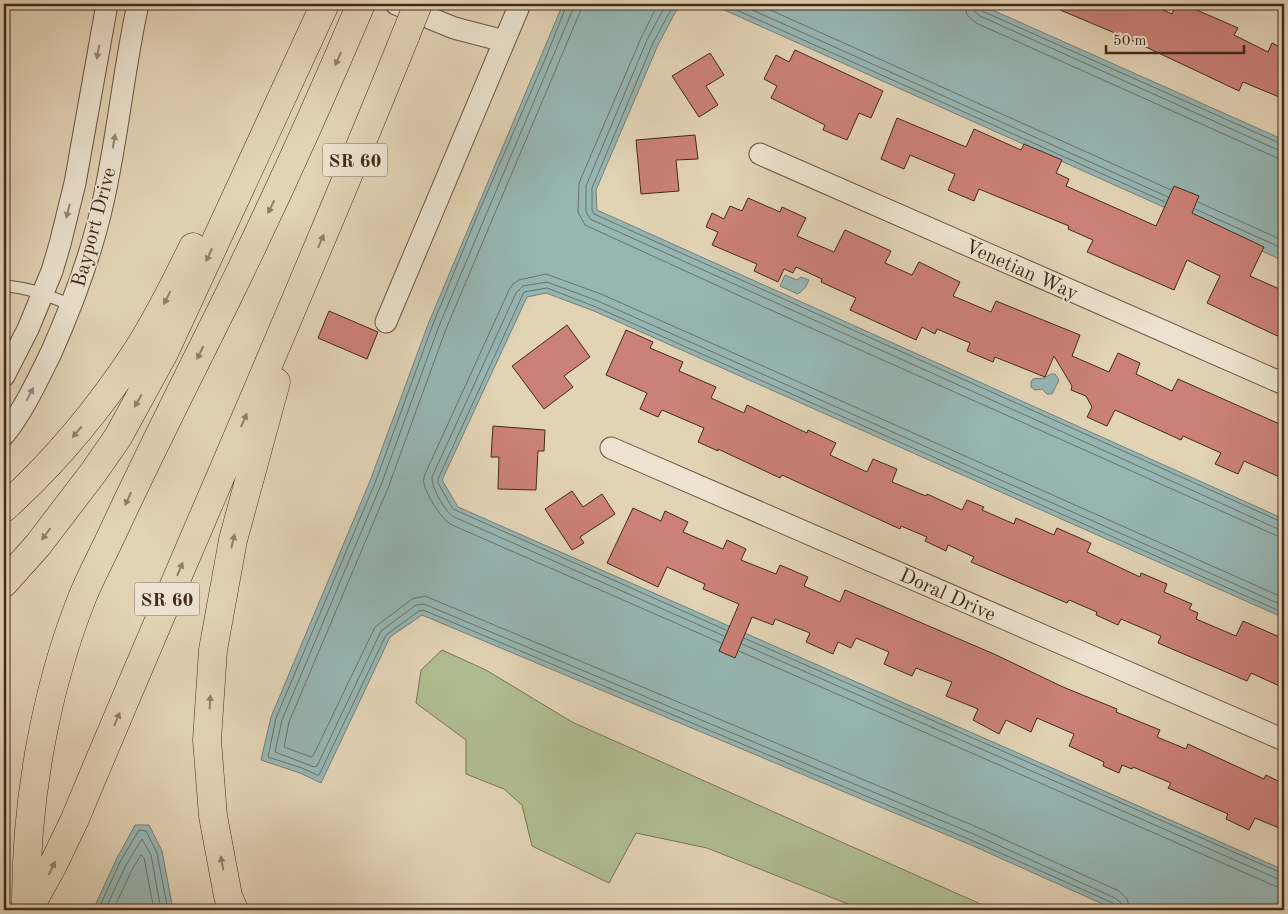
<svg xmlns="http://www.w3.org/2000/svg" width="1288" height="914" font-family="'Old Standard TT',serif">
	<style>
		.green { fill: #b0bd90; stroke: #7a7455 }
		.water { fill: #96b6b4; stroke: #757e76 }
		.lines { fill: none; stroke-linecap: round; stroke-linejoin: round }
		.shore { stroke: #6c7067; stroke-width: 1 }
		.building { fill: #cb8177; stroke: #432a1a }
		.lane-casing { stroke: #6b5441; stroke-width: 13 }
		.street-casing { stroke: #6b5441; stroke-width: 23 }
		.highway-casing { stroke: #432a1a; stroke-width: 29 }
		.lane { stroke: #ece2cf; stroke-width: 11 }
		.street { stroke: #ece2cf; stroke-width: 21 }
		.highway { stroke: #e2d3b5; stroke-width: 28 }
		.highway-bridge-casing { stroke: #432a1a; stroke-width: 29; stroke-linecap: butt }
		.highway-bridge { stroke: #e2d3b5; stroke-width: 28 }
		.oneway { fill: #988674 }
		.oneway2 { fill: #927e68 }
		.labels { text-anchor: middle; stroke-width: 4; stroke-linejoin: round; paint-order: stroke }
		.shield { fill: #ece2cf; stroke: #766150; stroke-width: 1 }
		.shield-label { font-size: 19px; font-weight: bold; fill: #432a1a }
		.street-label { font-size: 20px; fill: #432a1a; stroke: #ece2cf }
	</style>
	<rect width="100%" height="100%" fill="#e2d3b5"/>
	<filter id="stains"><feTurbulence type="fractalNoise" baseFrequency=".004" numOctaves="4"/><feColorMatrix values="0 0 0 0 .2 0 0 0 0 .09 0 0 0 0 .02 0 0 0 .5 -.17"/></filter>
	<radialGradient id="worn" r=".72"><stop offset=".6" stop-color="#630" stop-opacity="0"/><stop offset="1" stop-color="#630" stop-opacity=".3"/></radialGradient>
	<!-- green -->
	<path class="green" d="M442,650l44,20 86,52 422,188h-131l-156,-62 -71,-15 -27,50 -77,-37 -10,-41 -18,-16 -38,-15v-34l-50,-37 5,-33z"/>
	<!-- water -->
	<path class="water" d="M563,4h120l-5,3 -20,38 -62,145 1,20 687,309v99l-690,-307 -48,-18 -19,4 -85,183 16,27 826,363v40h-168l-145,-65 -549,-230 -32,22 -69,146 -21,-10 -39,-13 10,-43 99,-236 59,-159z
		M711,4h268l305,136v121z
		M785,275l12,5 4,-3 8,3 -4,8 -7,6 -18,-8z
		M1051,374h4l4,6 -7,14h-5l-5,-5 -7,1 -4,-3v-5l2,-3 11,-1z
		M135,825h14l13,26 11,59h-80l23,-50z"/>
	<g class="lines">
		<!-- shore -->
		<path class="shore" d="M567,4l-21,53 -69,159 -44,108 -58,159 -99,235 -8,39 34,11 15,7h2l67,-140 33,-24 4,-1 550,231 140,62 2,3 1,4
			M573,4v5l-134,317 -58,159 -99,235 -7,32 39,15 3,-1 64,-135 35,-26 8,-1 552,231 139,63 6,5 1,7
			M581,4l-1,8 -134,317 -58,159 -99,234 -5,25 27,10 2,-1 62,-129 37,-28 13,-3 554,232 140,63 8,8 3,11
			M658,4l-17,34 -62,145 -1,29 7,13 179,82 511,228 9,2
			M666,4l-19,36 -61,146v25l4,8 688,310 6,1
			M674,4l-21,39 -61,145v22l2,4 690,309
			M723,4l442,198
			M739,4l429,193
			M757,4l414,186
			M965,4l2,11 9,8 299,134 9,2
			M972,4l2,7 6,5 298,134 6,1
			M979,4v4l3,3 302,134
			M1198,202l86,39
			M1195,209l89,40
			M726,630l-273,-121 -15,-26v-4l86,-187 23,-4 49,19 688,306
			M724,636l-270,-119c-9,-5 -23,-30 -22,-40l84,-184 7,-7 24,-4 51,19 686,305
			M744,638l540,236
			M721,643l-271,-119c-9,-6 -24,-30 -26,-40 -1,-4 0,-8 2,-12l83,-182 4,-6 6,-4 27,-6 55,20 683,304
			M742,644l536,235 6,1
			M739,651l536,235 9,2
			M98,910l22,-48 19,-32 7,1 11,22 11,57
			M105,910l21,-45 16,-26 9,16 10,55
			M113,910l20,-42 8,-13 3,3 10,52"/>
	</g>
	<!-- building -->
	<path class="building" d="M1046,4h104l22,10 4,-10h7l55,24 -4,7 34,17 4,-9 12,6v50l-41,-17 -4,9 -110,-52z
		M795,50l88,41 -12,27 -12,-5 -12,27 -24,-10 2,-5 -54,-27 6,-12 -13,-7 12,-24 13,7z
		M710,53l14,22 -18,11 12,19 -19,12 -27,-41z
		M897,118l69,29 8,-18 47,21 3,-6 38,16 -6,13 13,6 -3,7 90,40 18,-40 25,10 -7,17 72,34 -14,29 34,15v48l-77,-36 13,-27 -33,-16 -13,30 -87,-38 6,-12 -25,-11 1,-3 -90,-37 -5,12 -26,-11 7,-16 -45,-19 -6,14 -23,-10z
		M695,135l3,24 -22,1 3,31 -38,3 -5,-54z
		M748,198l32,14 2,-5 24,11 -9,18 37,16 11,-22 46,21 -6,12 27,12 7,-13 41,20 -7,14 38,16 5,-11 84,34 -8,21 37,16 9,-19 22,10 -4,11 36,17 6,-12 106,47v53l-40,-18 -6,13 -23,-10 6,-11 -38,-17 -2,4 -66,-30 -8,16 -20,-9 5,-10 -6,-11 -15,-6 1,-4 -18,-30 -9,21 -50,-20 -2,5 -26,-11 3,-8 -33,-14 -2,5 -13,-7 -6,13 -66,-30 6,-12 -35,-16 1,-3 -26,-12 -3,6 -9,-4 -6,13 -24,-11 3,-7 -45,-19 6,-13 -12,-5 6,-14 12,6 6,-13 12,5z
		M329,311l49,21 -11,27 -49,-21z
		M567,325l23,32 -26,19 9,11 -29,22 -32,-43z
		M626,330l27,12 -3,6 33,14 -4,9 37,16 -5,11 33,15 3,-8 60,28 1,-3 28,13 -6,12 37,17 6,-13 24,10 -5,13 34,14 1,-2 35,16 5,-10 17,7 -2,3 32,14 2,-6 38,17 3,-7 34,15 -4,9 53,25 1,-4 26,11 -3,8 28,12 -3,5 9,4 -2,6 40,17 7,-15 41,18v49l-33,-15 -4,8 -89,-38 3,-7 -40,-17 -3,6 -22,-10 1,-3 -28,-12 -2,3 -96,-41 3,-5 -26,-12 -2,6 -21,-10 2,-4 -26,-11 -1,3 -118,-54 -2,3 -62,-29v2l-20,-9 6,-14 -42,-18 -4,7 -18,-8 7,-16 -41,-18z
		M493,426l52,4 -1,21h-6l-2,39 -38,-1 1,-32h-8z
		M572,491l11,16 19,-13 13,20 -35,23 4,6 -12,7 -27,-41z
		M633,508l28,13 4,-10 23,11 -5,10 40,17 4,-9 19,9 -5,11 35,14 4,-9 28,12 -4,9 36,16 5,-12 149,64 69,33 54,22 -1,3 44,18 -3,7 29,12 2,-5 76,35 2,-4 18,9v46l-29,-12 -6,12 -23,-11 2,-5 -60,-26 3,-5 -38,-16 -1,2 -10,-4 -3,8 -16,-7 1,-4 -35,-16 5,-12 -37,-16 -6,14 -25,-12 -7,14 -26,-14 5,-11 -32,-13 6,-14 -36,-14 -4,8 -28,-12 5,-12 -33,-14 -5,10 -13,-6 -5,12 -27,-12 4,-9 -35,-14 -2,6 -21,-8 -17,41 -16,-7 20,-47 -36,-15 2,-5 -38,-17 -9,20 -51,-24z"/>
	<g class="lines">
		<defs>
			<path id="lane" d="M4,286c24,1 45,10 67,19"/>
			<path id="street" d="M396,4l58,24 50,13
				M760,154l524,230
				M386,322l134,-318
				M4,376l24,-47 24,-58 8,-27 15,-61 32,-179
				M4,435c20,-25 33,-54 47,-82 24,-54 45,-111 56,-170 12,-59 18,-120 31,-179
				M611,448l673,292"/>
			<path id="highway" d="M4,508c51,-46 95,-99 133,-157 21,-33 39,-69 56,-104
				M4,583l34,-38 55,-72 25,-36 47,-86 160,-347
				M26,910c-1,-103 18,-216 56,-312 9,-22 21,-44 31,-66 31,-67 64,-133 97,-199 54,-108 104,-218 151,-329
				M28,910l24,-43 23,-48c109,-262 225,-521 331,-785
				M234,910l-6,-14 -15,-80 -6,-76 6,-90 20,-110 43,-158"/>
		</defs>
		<!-- lane casing -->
		<use href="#lane" class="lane-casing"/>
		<!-- street casing -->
		<use href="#street" class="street-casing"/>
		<!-- highway casing -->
		<use href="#highway" class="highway-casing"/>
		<!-- lane -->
		<use href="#lane" class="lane"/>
		<!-- street -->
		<use href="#street" class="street"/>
		<!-- highway -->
		<use href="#highway" class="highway"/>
		<defs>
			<path id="highway-bridge" d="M406,34l12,-30"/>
		</defs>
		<!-- highway-bridge casing -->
		<use href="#highway-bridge" class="highway-bridge-casing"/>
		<!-- highway-bridge -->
		<use href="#highway-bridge" class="highway-bridge"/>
	</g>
	<!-- one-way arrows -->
	<defs><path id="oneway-solid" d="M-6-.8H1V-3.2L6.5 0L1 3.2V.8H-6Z" transform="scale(1.25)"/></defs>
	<g class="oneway">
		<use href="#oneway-solid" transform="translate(98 52) rotate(100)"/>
		<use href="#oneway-solid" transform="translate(114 141) rotate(-80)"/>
		<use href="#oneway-solid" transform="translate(68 211) rotate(104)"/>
		<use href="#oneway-solid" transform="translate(30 394) rotate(-62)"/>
	</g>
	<g class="oneway2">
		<use href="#oneway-solid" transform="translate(338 59) rotate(114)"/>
		<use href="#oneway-solid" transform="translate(271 207) rotate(116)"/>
		<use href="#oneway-solid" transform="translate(321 241) rotate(-67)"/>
		<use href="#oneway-solid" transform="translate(209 255) rotate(115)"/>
		<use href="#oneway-solid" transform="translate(167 298) rotate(117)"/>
		<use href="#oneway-solid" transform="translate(200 353) rotate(116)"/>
		<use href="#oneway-solid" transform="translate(138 401) rotate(119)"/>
		<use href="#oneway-solid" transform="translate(244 420) rotate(-67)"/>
		<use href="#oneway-solid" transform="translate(77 432) rotate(130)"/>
		<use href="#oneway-solid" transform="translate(128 499) rotate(115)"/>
		<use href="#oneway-solid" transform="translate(46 534) rotate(127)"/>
		<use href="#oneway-solid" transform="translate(233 541) rotate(-77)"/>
		<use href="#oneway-solid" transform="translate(180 569) rotate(-67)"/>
		<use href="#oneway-solid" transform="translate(210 702) rotate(-87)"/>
		<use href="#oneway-solid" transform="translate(117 719) rotate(-67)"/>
		<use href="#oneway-solid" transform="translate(222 863) rotate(-101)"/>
		<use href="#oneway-solid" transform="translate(52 868) rotate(-63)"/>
	</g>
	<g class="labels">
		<!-- shield labels -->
		<g class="shield">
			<rect x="322.5" y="143.5" width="65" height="33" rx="4"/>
			<rect x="134.5" y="582.5" width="65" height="33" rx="4"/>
		</g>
		<g class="shield-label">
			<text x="355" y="167">SR 60</text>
			<text x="167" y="606">SR 60</text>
		</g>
		<!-- street labels -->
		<g class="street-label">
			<text transform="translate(93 227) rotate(-75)" y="7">Bayport Drive</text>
			<text transform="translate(1022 269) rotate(24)" y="7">Venetian Way</text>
			<text transform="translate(948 594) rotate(24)" y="7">Doral Drive</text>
		</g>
	</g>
	<!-- margin -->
	<rect width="1288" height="914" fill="none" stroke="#e2d3b5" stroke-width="20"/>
	<rect x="5" y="5" width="1278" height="904" fill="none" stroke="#432a1a" stroke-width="2.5"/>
	<rect x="10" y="10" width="1268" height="894" fill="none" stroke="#432a1a"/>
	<!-- scale -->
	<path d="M1106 45v8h138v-8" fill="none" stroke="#432a1a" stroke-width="2.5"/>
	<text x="1113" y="45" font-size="15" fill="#432a1a" stroke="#ece2cf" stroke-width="4" paint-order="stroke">50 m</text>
	<rect width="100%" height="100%" filter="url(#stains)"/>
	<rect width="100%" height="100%" fill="url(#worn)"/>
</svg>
